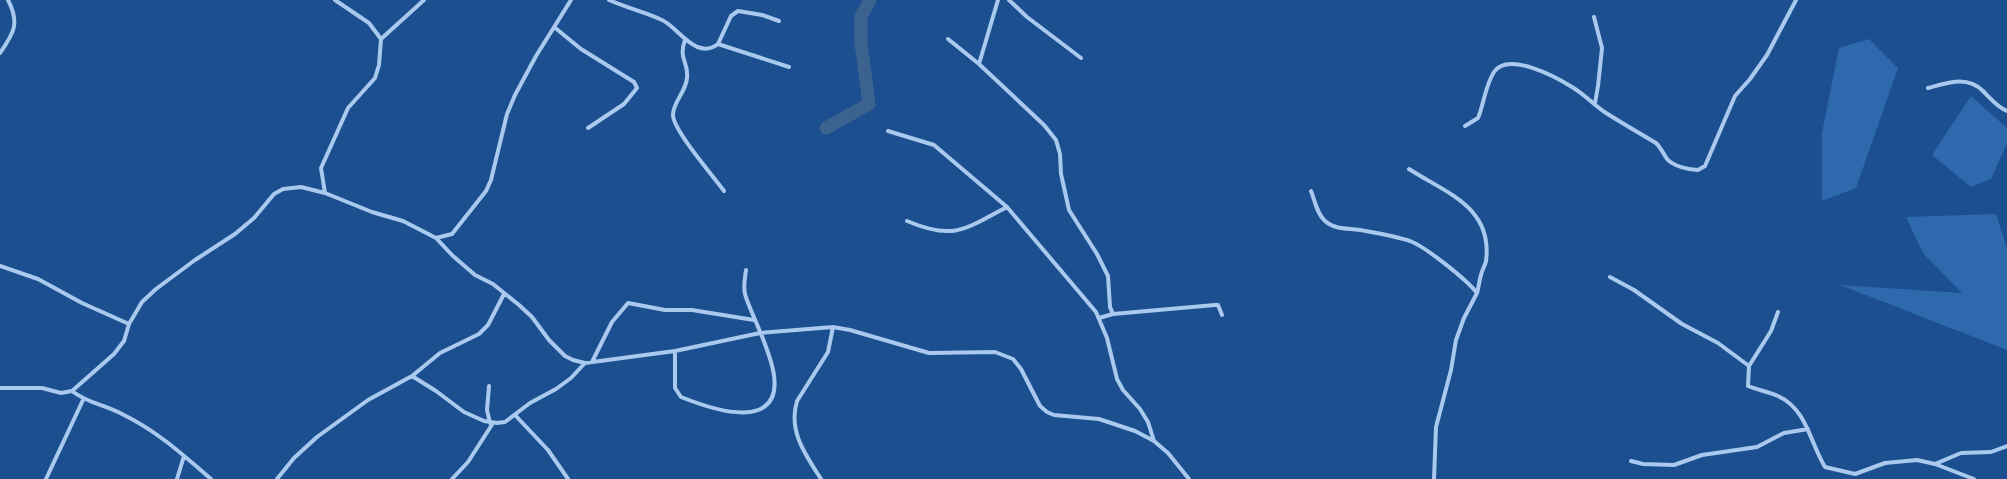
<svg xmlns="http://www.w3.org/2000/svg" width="2007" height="479" font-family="'Nunito Sans',sans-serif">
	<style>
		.green { fill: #2e69ad }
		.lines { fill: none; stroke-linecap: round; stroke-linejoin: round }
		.river { stroke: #3c6290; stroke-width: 13 }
		.street { stroke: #a9c9ee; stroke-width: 4 }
	</style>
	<rect width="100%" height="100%" fill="#1b4f8f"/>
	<!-- green -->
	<path class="green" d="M1869,39l29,29 -42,120 -34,13v-68l17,-85z
		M1971,96l36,32v15l-16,36 -20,8 -39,-32z
		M1996,214l11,34v102l-167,-65 122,8 -39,-40 -17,-36z"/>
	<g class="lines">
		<!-- river -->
		<path class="river" d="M826,128l43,-24 -8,-61v-26l9,-17"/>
		<!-- street -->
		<path class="street" d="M335,0l34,23 12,16
			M609,0c18,8 36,12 53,20 16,7 34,41 56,24l13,-28 7,-5 24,4 17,6
			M1009,0l18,17 54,41
			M1594,17l8,31 -4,38 -3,17
			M554,27l27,22 53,33 3,6 -13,16 -36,24
			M948,39l31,25 65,61 12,15 4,14 1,20 8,36 28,44 11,22 2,31 3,7
			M685,40c-7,19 4,23 2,38 -1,14 -14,24 -14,37 0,15 41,62 51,76
			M718,44l71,23
			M0,53c14,-20 20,-30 8,-53
			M979,64l19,-64
			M1928,88c19,-5 39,-13 55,3 8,8 14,16 24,20
			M1465,126l13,-8c6,-14 7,-32 16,-46 14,-21 62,5 78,15 12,7 22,18 34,26 16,10 33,20 50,30 5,5 7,10 11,16 6,7 22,11 31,11l7,-4 30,-70 15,-17 17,-24 29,-55
			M888,131l46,14 73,62 89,105 11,26 10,41 6,11 17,19 8,13 6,19
			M1409,169c37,24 84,38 77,92 -1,5 -4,9 -5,14 -2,6 -2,12 -4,18
			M1311,191c4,10 6,23 14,30 10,9 23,7 35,9 16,3 35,6 50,11 16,6 57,39 67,52l-13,25 -8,22 -5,30 -15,57 -2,52
			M325,193l-4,-25 27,-60 27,-30 4,-13 2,-26 43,-39
			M907,221c47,20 58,8 100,-14
			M436,238l17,18 22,19 18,9 26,21 13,12 17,23 16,16 8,4 12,3 90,-12 85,-18 73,-6 17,3 79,23 66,-1 18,7 8,10 19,37 7,6 7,3 45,4 36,12 19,10 14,12 21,26
			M0,266l38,13 44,24 47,21
			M1610,277l24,13 48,34 36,19 31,23 -1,20c10,4 21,6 30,10 29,13 32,47 47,71l30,7 30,-11 32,-3 18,4 39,15
			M1099,318l14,-4 102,-9h3l4,10
			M675,351v37l6,9c20,8 56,21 77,13 41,-15 -6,-89 -13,-116 -2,-8 0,-16 1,-24
			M592,362l20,-40 16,-19 37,7h27l62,10
			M1749,366l22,-35 7,-19
			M412,376l24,15 28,21 20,9 13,2 8,-1 25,-19 26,-14 15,-11 14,-15
			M489,386l-2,24 3,13
			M0,388h42l19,5 11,-2 42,-37 10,-13 5,-17 13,-22 14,-13 39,-29 40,-26 19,-16 20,-24 9,-5 18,-2 24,6 47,19 31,9 33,17 16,-4 34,-43 5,-11 16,-66 8,-19 21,-39 35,-56
			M72,391c15,12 33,14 50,23 35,17 60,40 89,65
			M515,415l33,35 20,29
			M1631,461l12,3 31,1 28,-10 55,-8 27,-14 24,-4
			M1935,464l26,-11 30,-1 16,-6
			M46,479l37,-79
			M177,479l7,-23
			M277,479l17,-21 23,-21 51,-37 44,-24 28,-23 39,-19 9,-9 16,-31
			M452,479l16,-17 25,-39
			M821,479c-16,-25 -33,-48 -24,-78l31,-49 5,-25"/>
	</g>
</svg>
